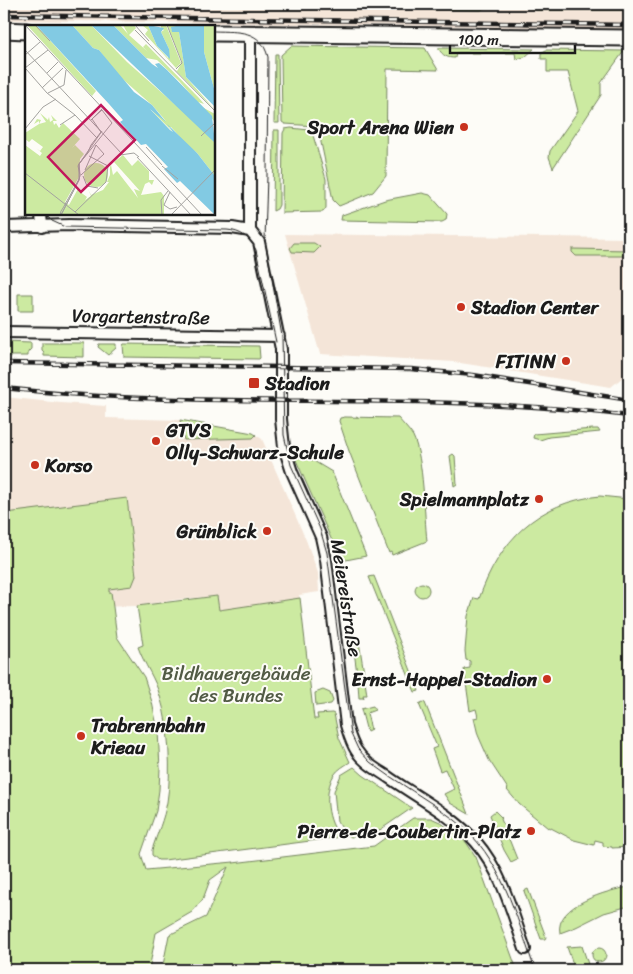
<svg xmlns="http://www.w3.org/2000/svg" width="633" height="974" font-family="Sriracha,sans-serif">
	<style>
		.built { fill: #f4e5d8 }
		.green { fill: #cceaa1; stroke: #74835e }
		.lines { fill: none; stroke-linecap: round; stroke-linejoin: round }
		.street-casing { stroke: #1c1c1c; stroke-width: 14 }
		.primary-casing { stroke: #1c1c1c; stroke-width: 19 }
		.street { stroke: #fdfcf7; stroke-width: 10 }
		.primary { stroke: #fdfcf7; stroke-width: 15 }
		.tram { stroke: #1c1c1c; stroke-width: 1 }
		.rail-casing { stroke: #1c1c1c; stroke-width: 4.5 }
		.rail { stroke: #fdfcf7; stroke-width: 2.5; stroke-dasharray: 8; stroke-linecap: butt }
		.poi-dot { fill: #c8321e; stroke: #fdfcf7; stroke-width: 2 }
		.labels { text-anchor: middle; stroke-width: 4; stroke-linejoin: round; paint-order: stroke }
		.poi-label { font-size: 19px; font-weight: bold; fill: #1c1c1c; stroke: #fdfcf7; text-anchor: end }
		.street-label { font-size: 19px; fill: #1c1c1c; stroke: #fdfcf7 }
		.park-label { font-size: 19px; fill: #515a44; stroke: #fdfcf7 }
		.inset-road { fill: none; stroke: #a3a29f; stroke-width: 1 }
		.view { fill: #c2185b; fill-opacity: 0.15; stroke: #c2185b; stroke-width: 2.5 }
		.inset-edge { fill: none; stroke: #1c1c1c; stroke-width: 2.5 }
	</style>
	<rect width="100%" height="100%" fill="#fdfcf7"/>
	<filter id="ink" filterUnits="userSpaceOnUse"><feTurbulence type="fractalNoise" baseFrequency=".02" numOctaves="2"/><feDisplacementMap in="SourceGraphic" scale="10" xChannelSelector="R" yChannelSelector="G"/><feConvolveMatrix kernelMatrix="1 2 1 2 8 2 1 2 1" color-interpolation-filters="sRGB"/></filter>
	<g filter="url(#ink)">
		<!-- built -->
		<path class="built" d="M4,4l477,6 5,-3 38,-1 12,4h93v19l-625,-9z
			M285,234l344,4v134l-18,15 -157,-25 -134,-8z
			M4,397l57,6 45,3v12l74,2 76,15 6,4 44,101 12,33 1,19 -20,3 1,3 -81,12 -2,-14 -43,4 -37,6 -133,3z"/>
		<!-- green -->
		<path class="green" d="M159,4h470v6h-93l-12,-4 -38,1 -5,3z
			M291,46l134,2 13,22 -51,-1 -1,107 -13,16 -34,14 -6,-6 -15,-72 -2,-2 -31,-2 -3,-2 -1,-67z
			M438,48l96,1 -9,8 -9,2 -1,-6h-59l-1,5c-8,0 -12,-2 -17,-10z
			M546,50l78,1 -23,32v12l-48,73 -4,-11 1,-6 28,-40 -10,-39h-21v-13h-6v-6z
			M275,54h3l1,69h-5z
			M291,128l18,2 3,2 14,47v29l-3,4 -41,1 1,-80 2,-4z
			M274,130h5v75l-2,4 -4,2z
			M422,193l8,2 17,19 -1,6 -4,2 -101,-2 1,-5 43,-15z
			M294,243h20l6,4 -6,6 -22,-1 -2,-4z
			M572,249l57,1v6h-53l-4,-4z
			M18,294h15v17h-15z
			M4,342l27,1v6l-3,3v4h-24z
			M42,343h42v14l-40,-1v-4l-2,-2z
			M99,344h17v4l-8,7 -10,-8z
			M124,344l135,2 1,12 -1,1 -135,-2 -1,-12z
			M345,417l53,1c5,6 11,12 15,18 11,23 11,78 14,105l-35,14 -1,-3 -2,1 -40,-102 -10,-30 1,-3z
			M180,420l73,13 3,2 -3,3 -69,2z
			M593,429h5l2,3 -51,5 -9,3 -7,-2 1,-4z
			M302,454l30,18 34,84 -25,5 -45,-101 -1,-5z
			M453,454l2,2 2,28 -3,2 -4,-30z
			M600,496l29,3v348l-17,1v-1l-9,-1v-4l-8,-2 -1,5 -20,-5 -25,-13 -1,1 -29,-24 -12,-14 1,-1 -19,-29 -11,-25 -4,-17 4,-1 -2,-8 -6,2 -6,-42 6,-1v-7l-4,-1 -1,-9 3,-35 6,-18 5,1c20,-58 58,-97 121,-103z
			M127,498l9,78 -4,10 -23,3v3h2l6,45 27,40 8,25 6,29 2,37 -1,22 -3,21 -15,43 5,16 88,-8 -1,1 141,-17 39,-28h18l9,4 26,20 10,15 41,113h-355l7,-35 37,-18 22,-50 -18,13 -7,19 -11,13 -36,21 -7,37h-145v-459l2,2z
			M374,576l45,115 -4,1 -46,-115z
			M415 590a7 7 0 1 1 14 0a7 7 0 1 1-14 0Z
			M217,596l2,14 81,-12 14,121h4l-1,-5 15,-1 2,1 5,24 11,24c-6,4 -12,7 -16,13 -11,17 -7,48 7,62l-177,23h-6l-6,-5v-5c5,-16 12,-31 15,-48 5,-29 2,-78 -7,-106 -5,-18 -16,-32 -22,-49l5,-2 -6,-39z
			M359,642l5,31 -7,1 -4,-31z
			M365,682l2,13h-4l1,3h-5l-1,-15z
			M323,690l7,3 3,8 -2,3 -15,2 -1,-13z
			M423,702l2,1 44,111 -19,-11 -6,-9 10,-5 -9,-20 -5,2 -8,-22 5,-2 -18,-43z
			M373,706l2,4 -8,3 4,17 -4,2 -6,-23z
			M354,767l9,8 49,33 -38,26 -23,3 -5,-3 -9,-13 -3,-30 7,-16z
			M495,811l7,7 -1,1 16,40 -6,3 -7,-12 -14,-35z
			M629,887v19l-25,7 -28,14 -16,6c-6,-28 49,-43 69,-46z
			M528,889l18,48 -1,2h-4l-17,-48z
			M582,946l8,24h-15l-8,-23z
			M592 955a7 7 0 1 1 14 0a7 7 0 1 1-14 0Z"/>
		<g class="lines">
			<defs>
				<path id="street" d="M250,34v197
					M41,214l1,13
					M4,227l65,-2 163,3 18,3
					M250,231l9,11 22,107v70l3,28 8,25 29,65 5,23 20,165c3,9 5,17 10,25 8,13 22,20 35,29 28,19 62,37 85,63 26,30 36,70 49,107
					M4,332l275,4"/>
				<path id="primary" d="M4,30l22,1
					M214,33l415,5"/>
			</defs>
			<!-- street casing -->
			<use href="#street" class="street-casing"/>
			<!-- primary casing -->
			<use href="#primary" class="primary-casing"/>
			<!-- street -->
			<use href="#street" class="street"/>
			<!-- primary -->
			<use href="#primary" class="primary"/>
			<!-- tram -->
			<path class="tram" d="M214,31c24,1 47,-2 54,26l-1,119 -2,64 17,96 2,99 7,30 29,64 7,24 24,181 7,15 12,13c27,21 58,37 85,58 47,37 61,96 80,150
				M45,214l7,7 13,6 162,3c13,1 23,7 29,20l20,92"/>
			<defs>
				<path id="rail" d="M4,15l625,10
					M4,363l407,6 62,6 156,25
					M4,388c207,24 418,1 625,28"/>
			</defs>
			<!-- rail casing -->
			<use href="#rail" class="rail-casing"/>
			<!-- rail -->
			<use href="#rail" class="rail"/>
		</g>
	</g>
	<!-- markers -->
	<g class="poi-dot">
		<circle cx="464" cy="127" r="5"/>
		<circle cx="461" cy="307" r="5"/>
		<circle cx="566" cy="361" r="5"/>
		<rect x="248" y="377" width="12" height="12" rx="2.5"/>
		<circle cx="156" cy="441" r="5"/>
		<circle cx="35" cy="465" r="5"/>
		<circle cx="539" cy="499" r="5"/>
		<circle cx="267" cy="531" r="5"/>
		<circle cx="547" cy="679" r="5"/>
		<circle cx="81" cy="736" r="5"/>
		<circle cx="531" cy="831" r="5"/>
	</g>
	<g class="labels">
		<!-- poi labels -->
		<g class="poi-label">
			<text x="454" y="134">Sport Arena Wien</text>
			<text x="471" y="314" text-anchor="start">Stadion Center</text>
			<text x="556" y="368">FITINN</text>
			<text x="265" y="390" text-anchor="start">Stadion</text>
			<text x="166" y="437" text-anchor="start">GTVS<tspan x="166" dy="22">Olly-Schwarz-Schule</tspan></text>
			<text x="45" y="472" text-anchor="start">Korso</text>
			<text x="529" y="506">Spielmannplatz</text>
			<text x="257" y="538">Grünblick</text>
			<text x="537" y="686">Ernst-Happel-Stadion</text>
			<text x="91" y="732" text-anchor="start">Trabrennbahn<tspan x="91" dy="22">Krieau</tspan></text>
			<text x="521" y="838">Pierre-de-Coubertin-Platz</text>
		</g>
		<!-- street labels -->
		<g class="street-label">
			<text transform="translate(141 316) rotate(1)" y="7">Vorgartenstraße</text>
			<text transform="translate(347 598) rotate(81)" y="7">Meiereistraße</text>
		</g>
		<!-- park labels -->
		<g class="park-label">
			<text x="236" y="680">Bildhauergebäude<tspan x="236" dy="22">des Bundes</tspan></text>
		</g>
	</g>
	<!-- overview -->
	<g transform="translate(25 25)">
		<rect width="190" height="190" fill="#fdfcf7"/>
		<path d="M2,0h9l60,66 -4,5zM47,0h19l36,37 77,68 11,13v33l-18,-23 -17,-14 7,9 -12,-13 5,2 -9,-10h-2l4,5 -19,-19 -4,-5 16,13 -14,-16 -34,-30 -19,-25 -6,-2zM88,0h7l8,9 -5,-9h11l2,3 -7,7 19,17 -5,-5 3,-3 53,54 5,6 -6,-2 4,5 13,7v8l-36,-41 -22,-21 -11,-2zM117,0h6l9,21 11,12 1,-9 -8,-17 3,-2 -3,-1v-4h5l15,38 -5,5 -31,-34 3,-4zM142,0h14l-10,4 8,3 7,45 29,33 -41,-41 3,2 5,-9zM179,0h11v67l-11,-40zM15,88l8,7 1,-3 1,5 3,-2 -2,-5 6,6h-4l1,4 2,-2 3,5 4,-5 17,16 -8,9 3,-3 9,9 -4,5 -1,18 -14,25 4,3 10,-18v4l8,6 -2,3 6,-4 -3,-7 3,6 12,-5 6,-8h-2l3,-7v-8l1,-2 2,10 4,-4 21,27 -4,-9 6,2 -26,-29 9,-7 9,11 6,-6 11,11v9h5l-2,5 -3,-3 -4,2 -4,11 20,-3 3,4v19h-139v-70l15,11 2,-3 -6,-5 4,3 3,-4 -11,-8 -3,3 -4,-3v-6l14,-9v-3l-5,3 3,-5 4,1 -2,4 7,-2zM59 150a12 12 0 1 1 24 0a12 12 0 1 1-24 0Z" fill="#cceaa1"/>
		<path d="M11,0h36l21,23 6,2 35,42 18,13 14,17 -16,-13 20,21 3,2 -6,-8 30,29 18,23v39l-35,-34 -3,2 -13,-14 4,-2 -22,-23 -5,1 -21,-23 3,-2 -14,-16zM66,0h22l39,39 6,4 -3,-4 4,-1 8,7 45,46 3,27zM123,0l16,3 -3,4 8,17 1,10 -13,-13zM156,0h23v27l11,40v15l-29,-30 -7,-45h-7l-1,-5z" fill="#82cae3"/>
		<path class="inset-road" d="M0,0l177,190M10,0l15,16M110,0l14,16M142,0l15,38 -6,6M110,5l80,81M0,25l97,104M0,30l15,-13M0,43l23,-18M1,44l21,24 28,22 22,23M22,48l11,-11M17,63l21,-20M23,68l16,-8 2,-15M66,95l11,-11M35,100l15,-10M0,104l18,-22 13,-8M176,111l14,-13M121,122l16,18M64,131l19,10M112,132l54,58M137,141l16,13M0,148l54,42M56,150l23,-21 -8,-9 -11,25M58,151l4,10 11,2M145,167l-6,13 6,4 7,-2M50,187l31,-30 2,-16 12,-11 14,-2 5,4M35,190l1,-4 2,-3 16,-29 1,-4 -2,-9 1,-2 9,-12 3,-7 10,-13 -9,-13 10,-9 10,13 -33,41 1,11 -1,5 -18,35M36,190l18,-35v-16l23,-33M137,190l-1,-15 7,-9M146,190l44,-45"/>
		<path class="view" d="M76,80l34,35 -54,52 -33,-35z"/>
		<rect width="190" height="190" class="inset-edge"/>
	</g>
	<!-- margin -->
	<rect width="633" height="974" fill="none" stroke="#fdfcf7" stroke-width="20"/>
	<rect x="10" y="10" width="613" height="954" fill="none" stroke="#1c1c1c" stroke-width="2" filter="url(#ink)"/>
	<!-- scale -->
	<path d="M450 45v8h125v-8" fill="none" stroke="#1c1c1c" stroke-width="2.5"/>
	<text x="458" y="45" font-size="15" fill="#1c1c1c" stroke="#fdfcf7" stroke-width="4" paint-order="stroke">100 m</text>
</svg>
